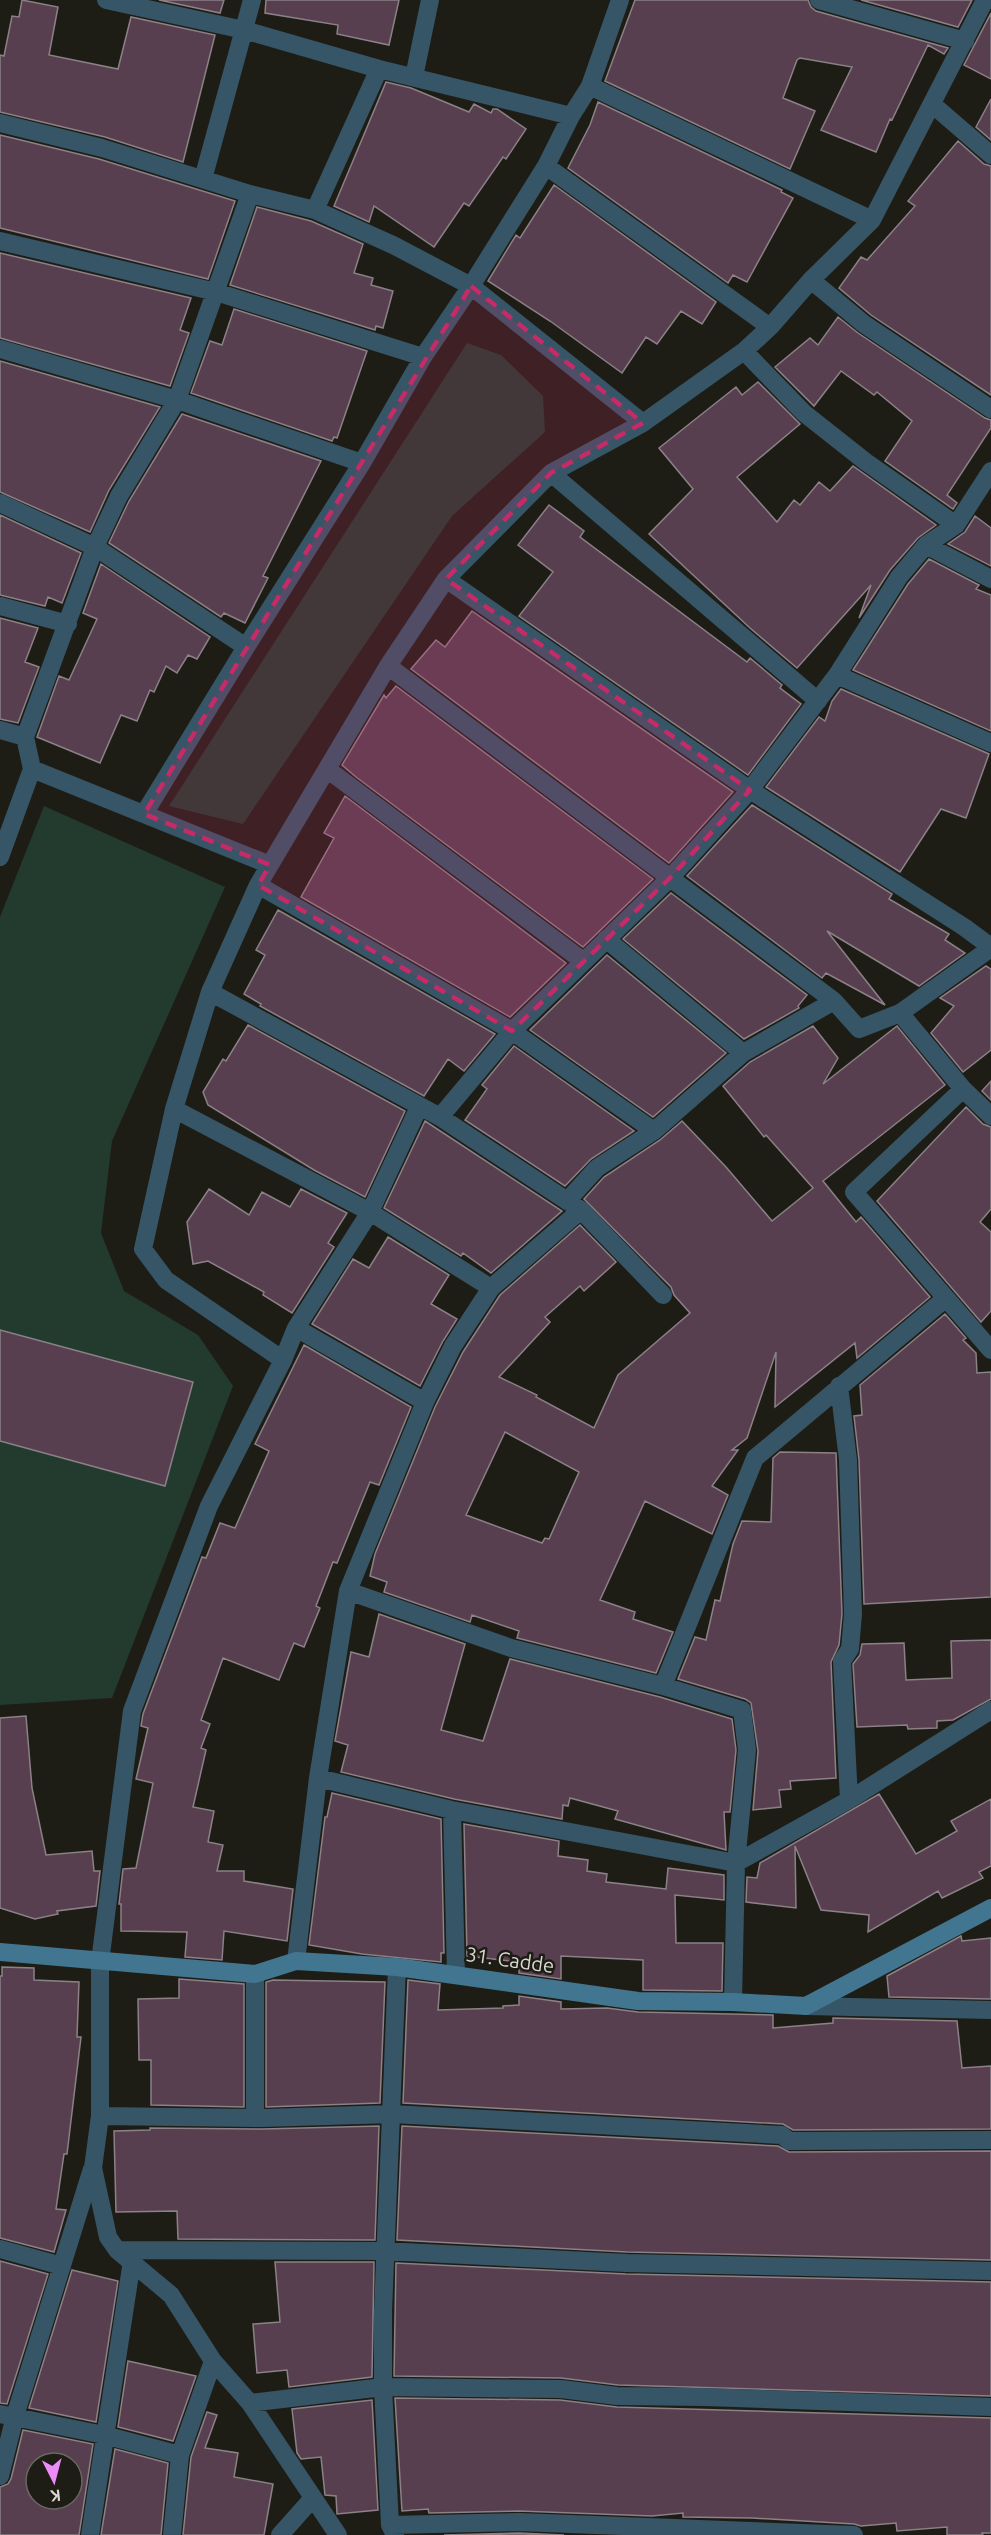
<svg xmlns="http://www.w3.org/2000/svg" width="991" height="2535" font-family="Ubuntu,sans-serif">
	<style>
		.green { fill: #233b2e }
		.building { fill: #573f4f; stroke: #8b8187; stroke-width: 1.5; fill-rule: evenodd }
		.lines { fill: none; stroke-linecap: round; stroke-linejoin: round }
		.street { stroke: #365566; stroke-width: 18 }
		.secondary { stroke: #427590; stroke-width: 18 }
		.marked { fill: #c42b67; fill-opacity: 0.2; stroke: #c42b67; stroke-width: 4.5; stroke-dasharray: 12 8; stroke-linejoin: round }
		.labels { text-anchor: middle; stroke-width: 5; stroke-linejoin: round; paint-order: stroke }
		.street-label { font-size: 20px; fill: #d9d8d3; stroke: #1e1d15 }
	</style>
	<rect width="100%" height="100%" fill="#1e1d15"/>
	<!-- green -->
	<path class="green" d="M467,343l34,12 42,41 2,36 -93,84 -209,308 -74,-18z
		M44,806l181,81 -113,254 -11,92 23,58 74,44 35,51 -121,312 -112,7v-788z"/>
	<!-- building -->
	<path class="building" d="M22,0l36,7 -9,48 69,14 13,-52 84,18 -32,127 -78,-25 -105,-25v-57l4,1 8,-40 7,1z
		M159,0h65l-4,13z
		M266,0h133l-10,45 -52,-11 1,-9 -73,-12z
		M635,0h173l3,7 5,4 132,37 -4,6 -16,-9 -36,75 -2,-1 -14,33 -55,-22 31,-63 -52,-9 -3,2 -14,38 32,13 -25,58 -185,-88z
		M861,0h111l-14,27z
		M991,13v66l-27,-14z
		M386,82l25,6 58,24 5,-8 17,9 2,-4h4l29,20 -20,30 -3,-2 -34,49 -5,-3 -30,44 -60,-41 -5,16 -35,-16z
		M991,99v41l-15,-13z
		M598,102l184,88 -1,2 12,6 -46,84 -14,-7 -5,8 -160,-115 22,-43z
		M0,135l99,24 136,42 -27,78 -208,-51z
		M958,141l26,23 7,2v229l-120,-80 -32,-27 22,-31 6,3 48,-54 -7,-5z
		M554,185l162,117 -14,22 -21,-13 -24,33 -11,-7 -24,36 -72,-52 -62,-40 28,-46 4,3z
		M257,207l54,14 52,23 -9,29 19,5 -2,7 22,6 -10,37 -7,-2 -1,4 -145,-45z
		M0,253l191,45 -11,32 9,3 -19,53 -170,-48z
		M234,309l133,42 -30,87 -3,-1 -2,4 -141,-48 19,-52 12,4z
		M838,317l20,16 127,85 6,2v8l-44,67 10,8 -4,6 -68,-48 27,-40 -35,-29 -3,3 -33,-24 -27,35 -39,-39 35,-29 8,7z
		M0,361l160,46 -51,83 -19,42 -90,-40z
		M758,382l42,42 -63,53 40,45 17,-22 6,5 19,-23 11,9 23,-25 83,59 -18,13 -28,32 -31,48 12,-33 -74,83 -47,-40 -101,-94 44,-45 -34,-41 77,-61 6,8z
		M182,414l139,47 -58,115 5,2 -23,45 -21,-10 -3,4 -112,-74 20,-42z
		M549,505l35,26 -4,6 167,125 3,-4 32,27 -2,3 21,16 -53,71 -229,-159 34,-44 -35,-27z
		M0,515l81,38 -19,50 -14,-6 -3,9 -45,-11z
		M975,516l16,12v38l-43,-22 17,-12z
		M929,559l50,26 -3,4 15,6v136l-138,-61 55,-86z
		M101,564l109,73 -13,22 -9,-4 -11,18 -11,-7 -12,26 -4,-2 -13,31 -16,-6 -21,48 -63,-26 22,-61 10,4 28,-61 -14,-6z
		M472,611l261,181 -64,71 -258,-194 25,-29 9,7z
		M0,618l38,10 -13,34 14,5 -21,56 -18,-4z
		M396,686l257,193 -70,68 -227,-170 -14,-12 42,-70 2,3z
		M841,689l148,65 -23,64 -25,-9 -41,63 -134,-85 53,-70 6,4 7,-20z
		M345,796l221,167 -56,54 -209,-120 33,-59 -10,-5z
		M752,805l140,89 -3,5 60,35 -4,6 20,13 -46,33 -92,-55 58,74 -59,-32 -4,5 -135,-102z
		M671,893l136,102 -9,11 1,2 -55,31 -121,-100z
		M278,910l217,124 -31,37 -16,-12 -24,37 -164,-90 1,-2 -17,-10 21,-39 -9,-5z
		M607,955l119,98 -73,64 -123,-87z
		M986,966l5,3v81l-28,22 -32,-39 23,-27 -14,-8z
		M248,1025l157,86 -40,86 -51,-27 -106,-65 -5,-13 20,-33 3,2z
		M813,1026l25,32 -15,26 74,-58 48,59 -122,96 33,41 5,-5 69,80 -73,61 -2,-15 -80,64 1,-55 -29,86 -15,12h6l-26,36 16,9 -16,39 -67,-33 -45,99 35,12 -2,7 40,13 -17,41 -139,-35 2,-7 -47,-16 -2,7 -86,-30 3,-10 -17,-6 5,-22 60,-147 28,-55 37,-57 80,-70 36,37 -32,29 -4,-5 -35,31 5,5 -51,55 38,18 -1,2 58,31 24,-53 72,-62 -16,-18 -3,-8 -87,-88 20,-22 56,-37 22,-19 44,46 46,54 41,-33 -47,-53 -2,2 -41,-51 27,-24zM505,1432l74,40 -30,67 -4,-1 -3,5 -76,-28z
		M514,1046l120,85 -43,28 -26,27 -100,-66 22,-31 -5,-4z
		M991,1081v19l-9,-9z
		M966,1107l17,17 8,3v82l-11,13 11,10v79l-10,11 -104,-121z
		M425,1121l137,90 -71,62 -28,-20 -2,3 -77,-48z
		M209,1189l40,26 13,-23 28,15 11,-18 46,24 -19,30 6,4 -42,66 -29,-18 1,-3 -56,-31 -15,3 -6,-42z
		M388,1237l61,38 -18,29 26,15 -14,22 -23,45 -108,-62 41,-65 16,9z
		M945,1314l21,24 -3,2 13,13 1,20 14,-1v225l-127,7 -5,-144 -5,-44 8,-1 -2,-30z
		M0,1330l193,52 -28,104 -165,-45z
		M304,1345l107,62 -32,78 -9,-3 -33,81 -4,-1 -17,44 4,2 -16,39 -10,-4 -15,37 -56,-22 -22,62 9,4 -9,24 5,2 -13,57 21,4 -6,31 15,3 -6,26h27v10l49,8 -6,52 -63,-10 -2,29 -37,-3 2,-25 -66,-1v-27h-2l4,-35 13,-1 17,-85 -17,-4 12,-51 -7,-2 2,-12 59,-157 4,1 14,-35 15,5 34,-77 -14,-7z
		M780,1452l56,1 6,161 -3,31 -8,17 5,116 -46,3 1,8 -12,1 2,17 -28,3 5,-59 -7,-48 -6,-4 -67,-20 17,-42 11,3 9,-40 5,1 13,-57 9,-23 29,1 2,-64z
		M379,1614l86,30 -24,86 42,11 27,-82 150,38 72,22 4,31 -6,62h-6l2,38 -111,-31 3,-8 -48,-13 -2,8 -5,-1 -1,14 -108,-20 -113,-27 7,-27 -13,-4 16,-89 18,5z
		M991,1640v59l-38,21 -16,1v7l-29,1 -1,-4 -50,2 -4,-63 7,-9 2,-11 42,-1 2,37 46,-2 -1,-37z
		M26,1716l6,72 14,67 46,-4 2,20h6l-4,35 -39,5 1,3 -23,5 -35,-11v-190z
		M332,1793l109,26 3,134h-3v9l-79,-8 -53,-9 16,-128h2z
		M879,1794l37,60 41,-23 -6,-10 40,-22v67l-12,6 4,6 -41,20 -4,-7 -70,41 1,-17 -48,-5 -26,-64 1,62 -50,-6 1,-25 10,1 3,-15z
		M464,1824l95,17 -1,15 30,4 -1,11 20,3 -1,8 60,7 2,-21 56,7v25l-49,-5 1,48h47l-1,48 -79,-1v-30l-82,-4v23l-42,-6v-11l-52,-6z
		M961,1936l1,5 29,-3v61l-102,-2 -2,-21z
		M2,1967l32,1v12l45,2 -2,55h4l-14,117h-3l-8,55 10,1 -12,42 -54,-14v-262h2z
		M179,1979l65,5v123l-93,-2v-45h-12l-1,-61 41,-1z
		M273,1980l112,2 -5,121 -114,4v-125z
		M408,1980l32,4 -2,26 65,-2v-2l16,-1v-9l42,6v7l46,-1 31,4 135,3v13l60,-5v-5l124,3 5,47 29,-2v63l-198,1 -10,-6 -380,-21z
		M379,2126l-4,114 -197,-1 -1,-28 -61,1 -2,-81 36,-1v-2l113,1z
		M402,2126l376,20 11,6 202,-1v109l-364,-8 -230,-12z
		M0,2261l48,13 -41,130 -7,-1z
		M275,2262h99l-2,115 -83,10 -2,-17 -30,3 -4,-49 27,-2z
		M396,2263l230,11 365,8v114l-373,-11 -57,-7 -167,-2z
		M72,2270l46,11 -22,141 -67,-14z
		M128,2361l68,15 -23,65 -55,-14z
		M395,2398l165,2 57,7 374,11v115h-9l1,2h-36v-8l-50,4 -1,-8 -35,3 -7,-2 -102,-6 -69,-1v-4l-31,3 -133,-5 -90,2 -1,-4 -26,2z
		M372,2400l6,110 -41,4 -1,-18 -11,-1 -4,-38 -20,2 -4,-6 -5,-44z
		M207,2412l10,3 -12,33 33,5 -4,24 39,7 -9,51h-81l8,-78z
		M23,2430l70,14 -14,91h-79v-48l8,-3 3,-5zM36,2463h36v36h-36z
		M115,2449l53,14 -7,72h-60z
		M519,2533l45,2h-120z"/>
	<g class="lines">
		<!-- street -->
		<path class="street" d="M106,0l138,30 135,39 192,47
			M819,0l146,41
			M414,77l16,-77
			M590,86l282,134
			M932,104l59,51
			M0,123l102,25 148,46 65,16 78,35 78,41 172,137
			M546,166l224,161
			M203,179l49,-179
			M315,210l64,-141
			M0,241l216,51 207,65
			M811,280l53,44 127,85
			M0,349l177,51 185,63
			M744,351l60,62 62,49 90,63
			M551,473l267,228
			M0,503l95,44 151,100
			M926,545l65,34
			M446,579l304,211 214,137 27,20
			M0,606l68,18
			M388,666l446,335
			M837,675l154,68
			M0,730l25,7
			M32,769l-7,-32 70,-190 24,-51 58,-96 73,-206
			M327,769l256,192
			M144,814l102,-167 116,-184 61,-106 48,-71 75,-120 25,-50 19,-30 30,-86
			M0,857l32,-88 238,96
			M258,885l254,146 142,100
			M606,939l137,114
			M210,992l230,125 141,93 82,85
			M900,1013l63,76 28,27
			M963,1089l-109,103 137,158
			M174,1109l196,103 121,76
			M440,1117l72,-86 158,-153 80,-88 87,-115 62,-98 27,-32 30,-20 35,-54
			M567,1201l30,-33 57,-37 89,-78 91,-52 25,28 41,-16 91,-65
			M296,1328l129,74 28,-56 38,-58 90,-78
			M283,1360l-117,-80 -23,-31 31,-140 36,-117 48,-107 130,-219 58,-87 105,-106 92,-50 101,-72 26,-24 41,-47 61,-60 113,-220
			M839,1386l9,74 5,154 -3,35 -8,12 7,139
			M663,1686l92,-228 191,-160
			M318,1778l134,32 284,53 11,-113 -5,-40 -79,-24 -152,-38 -163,-57
			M452,1810l4,165
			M296,1961l22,-183 30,-187 77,-189
			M733,2002l3,-139 113,-63 142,-90
			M806,2006l185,4
			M100,2116l163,2 129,-4 390,21 7,6 202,-1
			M255,2118v-144
			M0,2249l62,17
			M117,2250l267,1 243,12 364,8
			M250,2403l133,-16 178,2 56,7 88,1 286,10
			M0,2414l104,21 76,20
			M0,2476l15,-60 77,-247
			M390,2525l129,-3 335,13
			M90,2535l42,-274
			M172,2535l8,-80 33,-94
			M280,2535l32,-36
			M338,2535l-88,-132 -37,-42 -42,-66 -54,-45 -9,-13 -15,-69 7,-52v-154l32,-251 77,-205 74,-146 13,-32 74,-116 49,-105
			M395,2535l-5,-10 -7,-138v-76l14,-344"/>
		<!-- secondary -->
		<path class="secondary" d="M0,1952l255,22 41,-13 101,6 241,34 95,1 73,4 185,-98"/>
	</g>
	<!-- marked area -->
	<path class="marked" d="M471,286l172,137 -92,50 -105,106 304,211 -80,88 -158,153 -254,-146 12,-20 -126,-51z"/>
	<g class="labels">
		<!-- street labels -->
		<g class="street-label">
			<text transform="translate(510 1960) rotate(8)" y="7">31. Cadde</text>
		</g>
	</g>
	<!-- north arrow -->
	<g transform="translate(54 2481) rotate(174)"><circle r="28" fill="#1e1d15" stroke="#696861" stroke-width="1.5"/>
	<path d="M0-4.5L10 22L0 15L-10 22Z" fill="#ec8cfa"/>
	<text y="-9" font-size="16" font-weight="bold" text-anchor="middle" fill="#d9d8d3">K</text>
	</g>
</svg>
